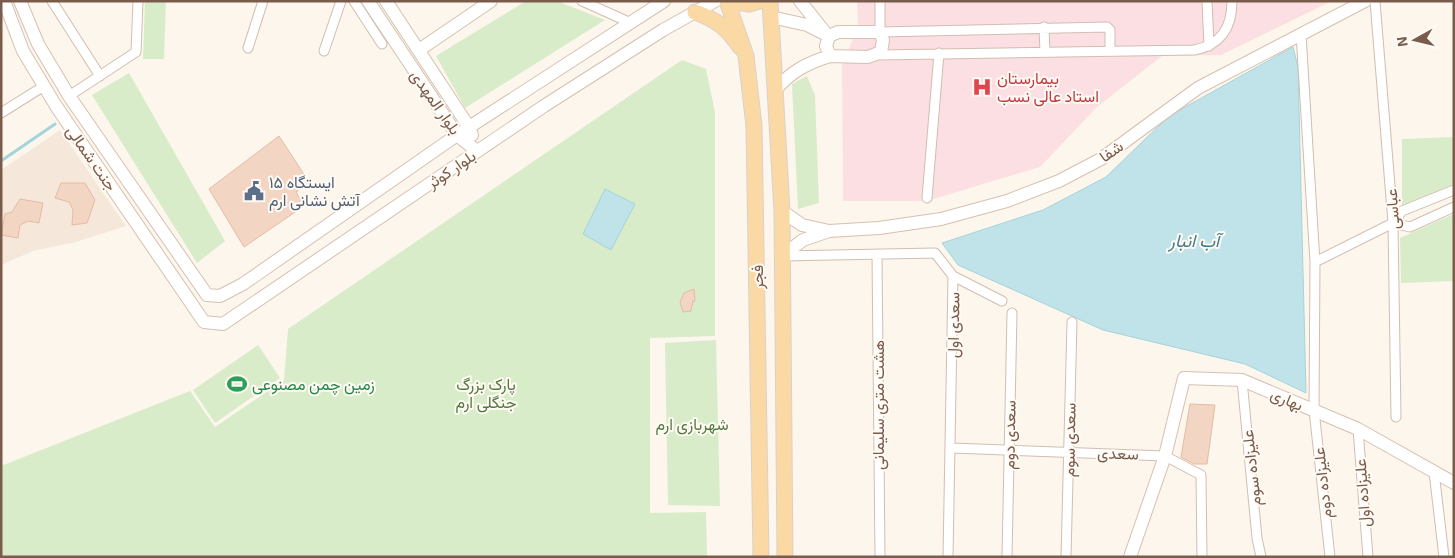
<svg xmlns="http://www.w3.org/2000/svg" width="1455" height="558" font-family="'Exo 2',Vazirmatn,sans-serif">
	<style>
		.residential { fill: #f5e8da }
		.medical { fill: #fbdfe3 }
		.green { fill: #d8ecc9 }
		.water { fill: #bfe3e8; stroke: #a5d3da }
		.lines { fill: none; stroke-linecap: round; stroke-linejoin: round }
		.stream { stroke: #a5d3da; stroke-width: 3 }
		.building { fill: #f3d5c3; stroke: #e6bba3 }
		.street-casing { stroke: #d1beb0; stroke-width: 11 }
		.secondary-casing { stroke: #d6c0b0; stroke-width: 14 }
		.primary-casing { stroke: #dad1cd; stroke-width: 17 }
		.street { stroke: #fff; stroke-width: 9 }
		.secondary { stroke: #fff; stroke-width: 12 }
		.primary { stroke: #fbd9a5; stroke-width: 15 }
		.labels { text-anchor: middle; stroke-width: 4; stroke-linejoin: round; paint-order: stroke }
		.health-label { font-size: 16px; fill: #be3a42; stroke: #fffaf3; text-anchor: start }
		.street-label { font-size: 16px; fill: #7a5c4d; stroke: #fffaf3 }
		.service-label { font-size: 16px; fill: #4e5e75; stroke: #fffaf3; text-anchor: start }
		.leisure-label { font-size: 16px; fill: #27864d; stroke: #fffaf3; text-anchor: start }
		.park-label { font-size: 16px; fill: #537a41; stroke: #fffaf3 }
		.water-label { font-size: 18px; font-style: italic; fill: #437c86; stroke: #fffaf3 }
	</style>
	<rect width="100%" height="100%" fill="#fdf6ec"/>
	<!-- residential -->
	<path class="residential" d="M60,130l66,96 -50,16 -43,9 -32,14v-95z"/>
	<!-- medical -->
	<path class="medical" d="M857,1h475l-111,54 -59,1 -65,51 -57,60 -113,34h-84l-1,-135 16,-40z"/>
	<!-- green -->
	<path class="green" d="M145,1h21l-2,58h-21z
		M526,1h31l48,19 -140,88 -29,-52z
		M682,60l24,9 9,43v224l-65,2v175l56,-1 1,45h-706v-91l189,-75 25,36 69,-47 4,-51z
		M129,73l96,168 -28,22 -105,-168z
		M807,76l8,19 4,108 -21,6 -6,-125z
		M1454,137v47l-52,22v-67z
		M1454,214v67l-53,2 -1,-45z
		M716,340l4,166 -52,-1 -3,-162z
		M258,345l22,33 -65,45 -22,-33z"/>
	<!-- water -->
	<path class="water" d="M1293,47l5,20 8,326 -61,-29 -142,-34 -145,-65 -16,-22 101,-33 63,-33 63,-61z
		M605,189l30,15 -24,46 -28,-16z"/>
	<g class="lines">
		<!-- stream -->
		<path class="stream" d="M1,161l54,-37"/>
	</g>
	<!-- building -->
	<path class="building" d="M279,136l30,46 -13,10 8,14 -60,41 -35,-58z
		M61,183h24l10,17 -8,23 -15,2 1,-15 -4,-8 -14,-4z
		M20,199l23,4 -4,20 -11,-2 -8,4 -2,13 -17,-3 4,-21 7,-2z
		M694,289l1,12h-2l-2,10 -8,1 -3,-10 4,-9z
		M1190,404l25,1 -8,59h-13l-13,-7z"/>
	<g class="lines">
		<defs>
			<path id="street" d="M52,1l48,75
				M354,1l28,43
				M582,1l49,22
				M880,1v31l227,-5 3,3v21
				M1207,1l2,45
				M1375,1l18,222 3,194
				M1044,27l1,25
				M1301,34l14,228 -1,148 16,147
				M248,48l15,-47
				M324,51l17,-50
				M877,55l317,-5c27,-5 38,-22 38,-49
				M69,96l67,-44 2,-51
				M1,113l43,-27
				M927,198l12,-145
				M1393,223l17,4 44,-20
				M877,254l3,303
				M782,256l153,-3 18,23 -5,281
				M1315,262l78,-39 9,-12 52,-21
				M953,276l49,25
				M1242,380l15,158 4,19
				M1358,429l10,128
				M952,448l213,8 36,19 1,82
				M1434,472l10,85
				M1007,557l5,-244
				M1066,557l6,-235"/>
			<path id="secondary" d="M4,1l19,50 33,55 148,216 19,2 321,-218 119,-76 52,-29
				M20,1l18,43 31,52 138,199
				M368,1l89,134 20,16
				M386,1l83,126 3,8
				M800,1l24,30
				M771,17l36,8 22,11
				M838,32h42l3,8 -2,12 -13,5 -38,-1 -4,-10 3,-10z
				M419,50l72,-49
				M776,89c16,-18 31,-26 54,-33
				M829,231l50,-3 62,-9 66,-18 52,-20 42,-22 97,-71 167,-87
				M782,256l21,-16 26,-9 -27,-6 -20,-14
				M207,295l13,1 23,-12 214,-149 207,-134
				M1130,557l35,-101 19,-78 58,2 116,49 96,54"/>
			<path id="primary" d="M727,1l19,55 8,70 7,431
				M731,1l18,3 10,-3
				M770,1l12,210 3,346
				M695,12c22,8 32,16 45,35"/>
		</defs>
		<!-- street casing -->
		<use href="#street" class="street-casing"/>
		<!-- secondary casing -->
		<use href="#secondary" class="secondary-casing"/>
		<!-- primary casing -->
		<use href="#primary" class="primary-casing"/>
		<!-- street -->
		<use href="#street" class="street"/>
		<!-- secondary -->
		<use href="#secondary" class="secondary"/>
		<!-- primary -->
		<use href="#primary" class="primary"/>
	</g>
	<!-- icons -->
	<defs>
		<symbol id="hospital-bare" viewBox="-9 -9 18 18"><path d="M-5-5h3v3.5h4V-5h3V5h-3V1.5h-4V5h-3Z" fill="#e0444e" stroke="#fffaf3" stroke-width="2.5" paint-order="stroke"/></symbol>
		<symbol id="civic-bare" viewBox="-9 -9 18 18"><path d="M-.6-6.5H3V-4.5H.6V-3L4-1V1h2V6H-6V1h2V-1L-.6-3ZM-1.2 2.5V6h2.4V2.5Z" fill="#5c6f8a" stroke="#fffaf3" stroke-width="2.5" paint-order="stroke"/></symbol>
		<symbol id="stadium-bare" viewBox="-9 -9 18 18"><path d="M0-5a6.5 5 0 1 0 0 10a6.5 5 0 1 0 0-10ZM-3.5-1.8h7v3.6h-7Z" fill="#2e9e5b" stroke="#fffaf3" stroke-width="2.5" paint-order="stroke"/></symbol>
	</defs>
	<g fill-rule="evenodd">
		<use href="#hospital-bare" x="968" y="73" width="28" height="28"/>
		<use href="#civic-bare" x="240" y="177" width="28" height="28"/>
		<use href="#stadium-bare" x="223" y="370" width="28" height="28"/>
	</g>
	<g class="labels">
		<!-- health labels -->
		<g class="health-label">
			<text x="997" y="84">بیمارستان<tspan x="997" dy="18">استاد عالی نسب</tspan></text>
		</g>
		<!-- street labels -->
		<g class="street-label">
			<text transform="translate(436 102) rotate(55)" y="6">بلوار المهدی</text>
			<text transform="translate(1111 151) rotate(-35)" y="6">شفا</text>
			<text transform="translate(92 158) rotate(55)" y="6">جنت شمالی</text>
			<text transform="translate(451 169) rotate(-34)" y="6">بلوار کوثر</text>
			<text transform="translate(1392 209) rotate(-94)" y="6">عباسی</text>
			<text transform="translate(757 277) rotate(-91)" y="6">فجر</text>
			<text transform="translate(953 325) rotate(-89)" y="6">سعدی اول</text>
			<text transform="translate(1287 399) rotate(23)" y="6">بهاری</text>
			<text transform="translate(878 405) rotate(-90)" y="6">هشت متری سلیمانی</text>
			<text transform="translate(1009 435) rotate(-89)" y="6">سعدی دوم</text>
			<text transform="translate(1069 440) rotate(-89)" y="6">سعدی سوم</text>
			<text transform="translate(1118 453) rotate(2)" y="6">سعدی</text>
			<text transform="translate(1251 468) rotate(-96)" y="6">علیزاده سوم</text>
			<text transform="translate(1322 483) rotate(-96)" y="6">علیزاده دوم</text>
			<text transform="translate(1362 493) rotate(-94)" y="6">علیزاده اول</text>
		</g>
		<!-- service labels -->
		<g class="service-label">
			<text x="269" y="188">ایستگاه ۱۵<tspan x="269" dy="18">آتش نشانی ارم</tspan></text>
		</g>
		<!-- leisure labels -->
		<g class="leisure-label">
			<text x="252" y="390">زمین چمن مصنوعی</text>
		</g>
		<!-- park labels -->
		<g class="park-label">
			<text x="486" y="390">پارک بزرگ<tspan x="486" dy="18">جنگلی ارم</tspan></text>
			<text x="692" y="430">شهربازی ارم</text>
		</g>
		<!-- water labels -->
		<g class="water-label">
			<text x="1194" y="247">آب انبار</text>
		</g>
	</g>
	<!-- border -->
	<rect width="1455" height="558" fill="none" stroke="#7a5c4d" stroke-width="5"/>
	<!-- north arrow -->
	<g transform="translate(1415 40) rotate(262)" stroke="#fffaf3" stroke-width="4" paint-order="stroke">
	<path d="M0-4L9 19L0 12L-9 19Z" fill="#7a5c4d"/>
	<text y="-8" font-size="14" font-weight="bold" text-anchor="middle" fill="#7a5c4d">N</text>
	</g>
</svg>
